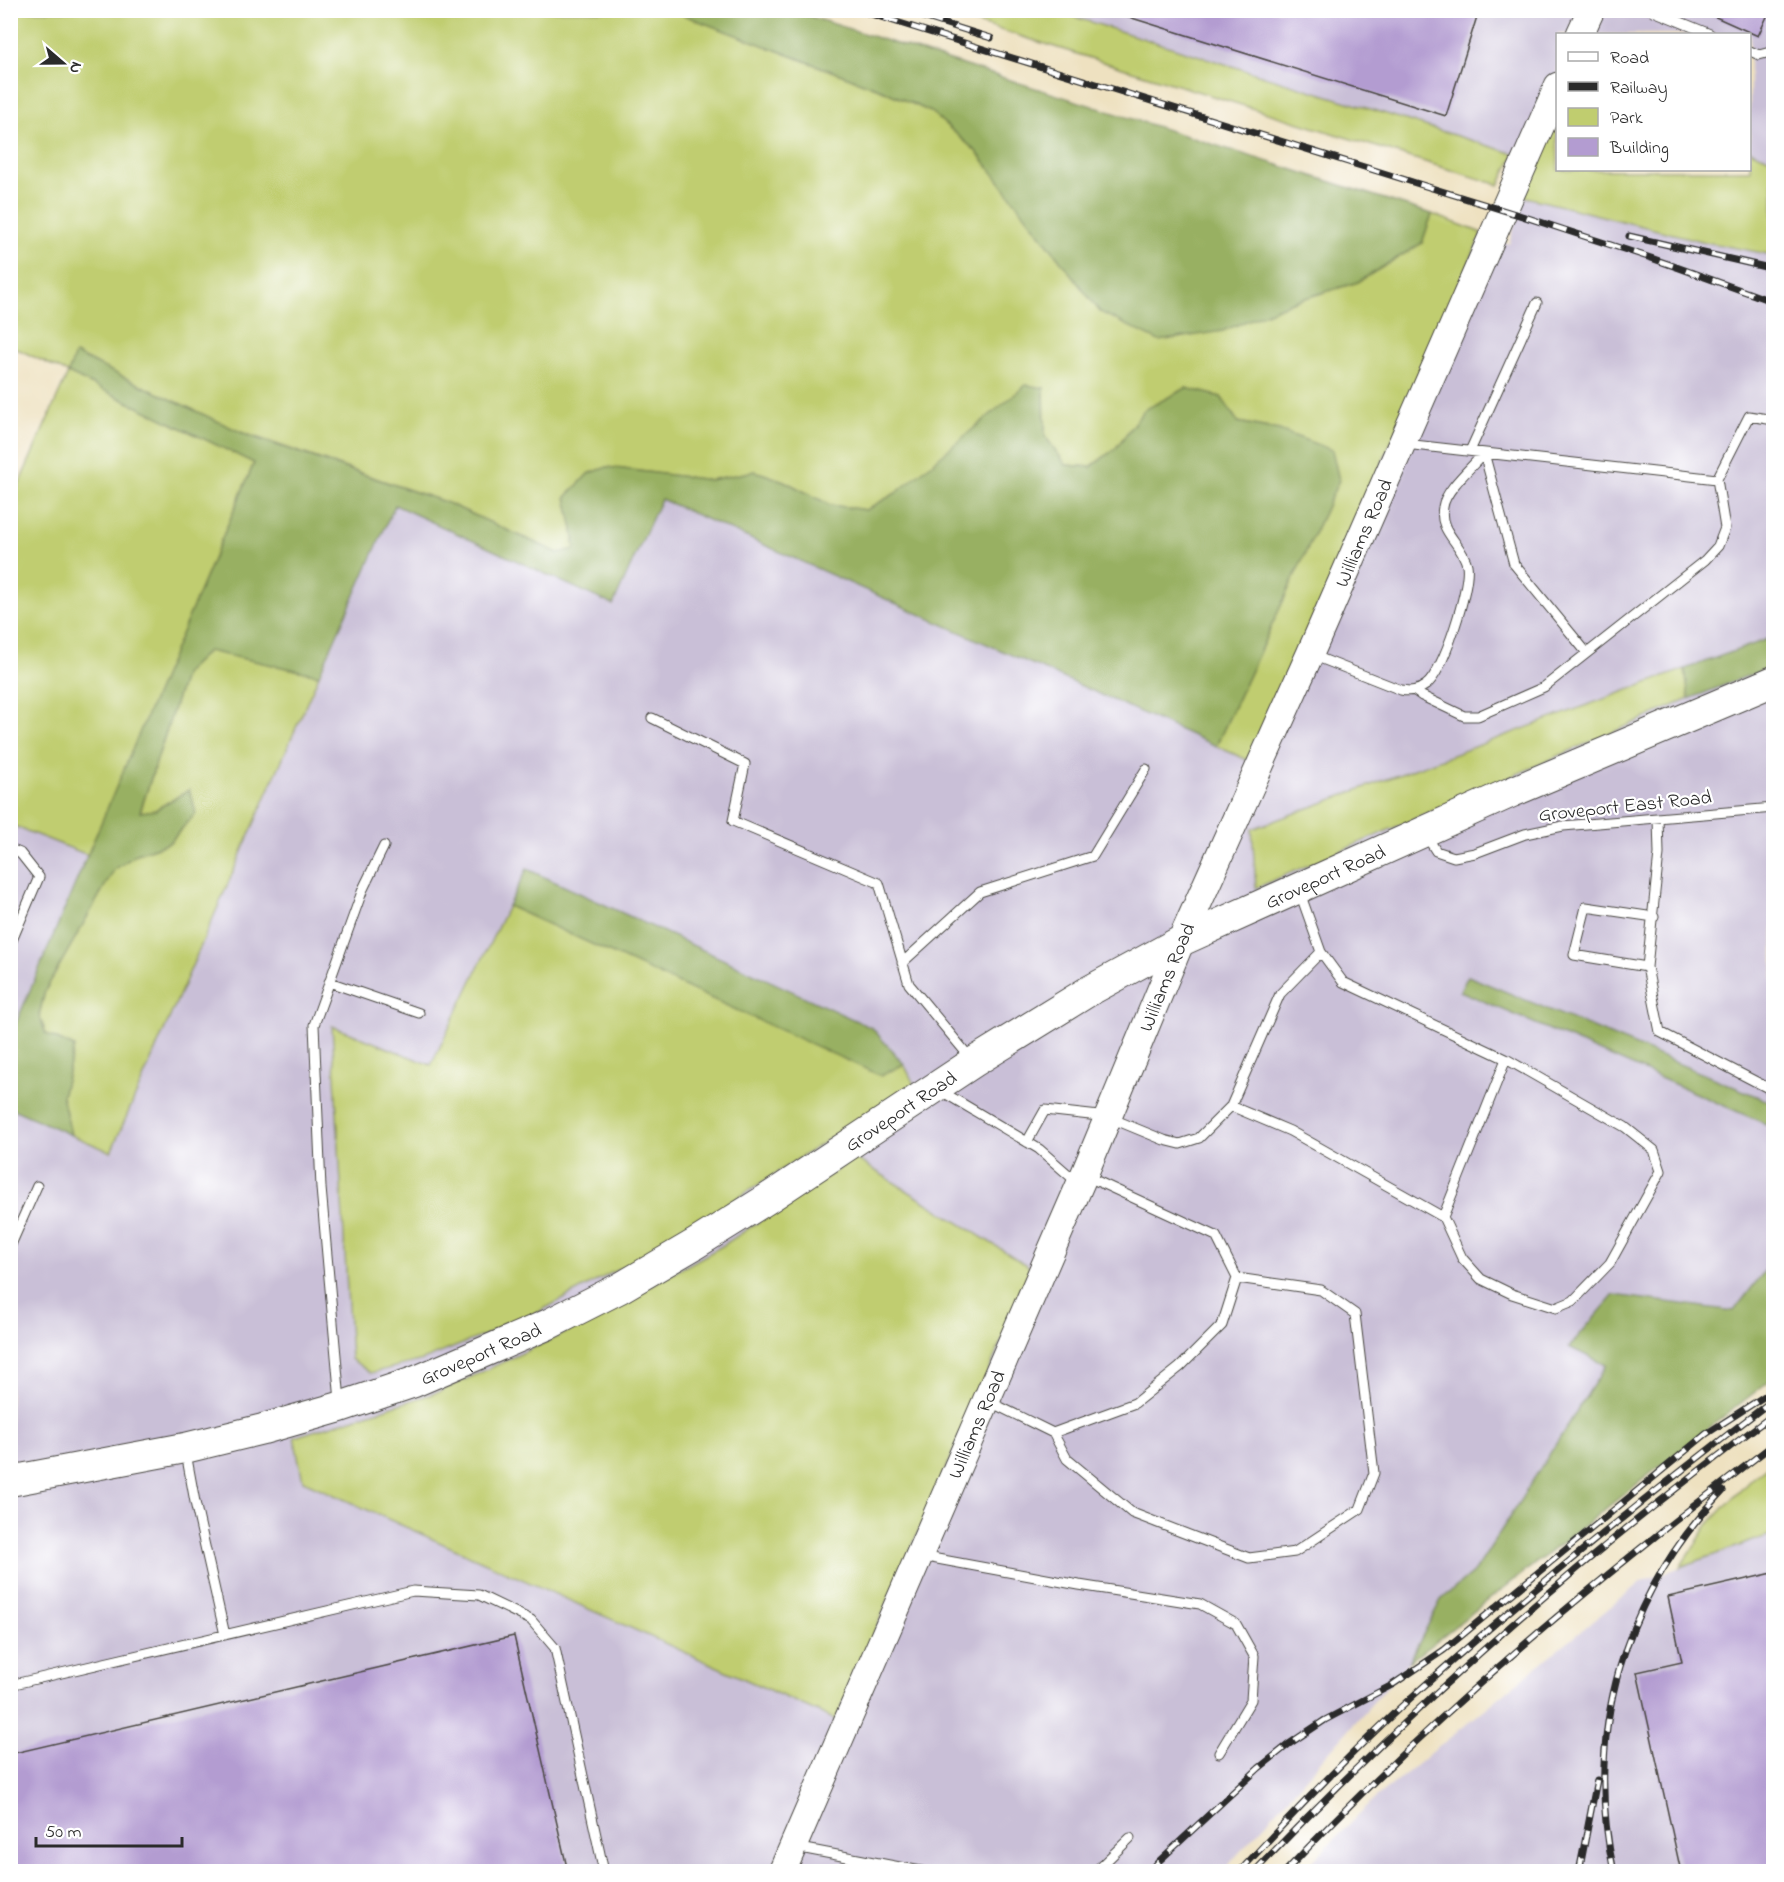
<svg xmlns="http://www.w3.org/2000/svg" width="1784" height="1882" font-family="'Indie Flower',sans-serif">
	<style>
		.industrial { fill: #c9bfd7 }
		.green { fill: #c0cd6f; stroke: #767c4d; stroke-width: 1.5 }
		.forest { fill: #98b062; stroke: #626e46; stroke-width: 1.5 }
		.building { fill: #b39cd1 }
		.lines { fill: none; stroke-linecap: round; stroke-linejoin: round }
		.service-casing { stroke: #484641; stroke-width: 11 }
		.secondary-casing { stroke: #484641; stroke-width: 29 }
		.primary-casing { stroke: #484641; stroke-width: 32 }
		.service { stroke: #fff; stroke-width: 9 }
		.secondary { stroke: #fff; stroke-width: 27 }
		.primary { stroke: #fff; stroke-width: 30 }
		.rail-casing { stroke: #2b2b2b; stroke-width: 7 }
		.rail { stroke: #fff; stroke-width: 4.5; stroke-dasharray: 14; stroke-linecap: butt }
		.labels { text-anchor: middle; stroke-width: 4.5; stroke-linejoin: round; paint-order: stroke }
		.street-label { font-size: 20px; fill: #2b2b2b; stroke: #fff }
	</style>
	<rect width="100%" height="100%" fill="#fff"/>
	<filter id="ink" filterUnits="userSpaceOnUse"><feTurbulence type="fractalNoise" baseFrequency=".0167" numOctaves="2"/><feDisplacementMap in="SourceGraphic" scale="12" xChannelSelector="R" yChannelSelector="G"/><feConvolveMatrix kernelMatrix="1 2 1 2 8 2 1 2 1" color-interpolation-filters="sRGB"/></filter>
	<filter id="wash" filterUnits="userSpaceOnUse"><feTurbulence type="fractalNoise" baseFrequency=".008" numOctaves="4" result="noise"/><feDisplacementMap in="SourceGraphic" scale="24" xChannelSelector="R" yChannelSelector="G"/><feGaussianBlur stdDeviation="1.35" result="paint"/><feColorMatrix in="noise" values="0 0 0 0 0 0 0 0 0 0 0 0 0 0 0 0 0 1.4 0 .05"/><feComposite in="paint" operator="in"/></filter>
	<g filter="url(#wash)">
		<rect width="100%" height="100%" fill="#eee1c0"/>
		<!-- industrial -->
		<path class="industrial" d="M1055,11h718v149l-23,-10v-116h-192l-1,78 -22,48z
			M1522,196l183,46 68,13v382l-521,193 4,57 433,-188 84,-33v437l-305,-127 -8,15 313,136v133l-39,51 -120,-16 -44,52 36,18 -130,205 -35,30 -32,62 -186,209h-1212l-1,-763 101,44 284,-648 218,101 47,-106 592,263 230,-529 27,11z
			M11,825l77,30 -77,180z
			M1773,1534v337l-471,1 68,-69 272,-222z"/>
		<!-- green -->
		<path class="green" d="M11,11h669l3,4 199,75 49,22 45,39 316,151 66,-20 64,-39 10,-29 50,19 -230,529 -36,-16 123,-266 -60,-50 -41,-8 -17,-25 -35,-9 -42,22 -28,38 -26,19 -24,-2 -21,-28 -1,-48 -148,104 -30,17 -36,-5 -46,-24 -29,-10 -45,9 -103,-13 -34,63 2,20 -17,3 -113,-51 -376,-129 185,90 -166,392 -77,-30v-323l57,-129 -57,-27z
			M939,11h116l460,143 -16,31z
			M1557,112l1,58h192v-20l23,10v95l-68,-13 -183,-46z
			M208,651l111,24 -208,477 -40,-17 -9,-39 12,-49 -28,-13 -7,-19 6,-24 69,-121 23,-16 32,-11 27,-30 -7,-23 -34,20 -15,3 45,-140z
			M1685,669l4,30 -433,189 -4,-59z
			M508,906l373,169 23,-11 10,20 -241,156 -144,77 -106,43 -52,13 -20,-14 -19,-333 99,39z
			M855,1158l178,111 -197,451 -533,-239 -9,-44 147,-46 124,-58 157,-87z
			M1773,1462v72l-93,33 28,-42 43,-46z"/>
		<!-- forest -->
		<path class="forest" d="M680,11h113l639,203 -10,29 -64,39 -66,20 -69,29 -64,10 -59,-29 -124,-161 -45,-39 -49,-22 -199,-75z
			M75,354l172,81 198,67 113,51 17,-4 -2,-19 -7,-33 22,-23 19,-7 103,13 45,-9 29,10 46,24 36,5 30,-17 130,-108 18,3 1,48 21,29 25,2 25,-19 28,-38 42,-22 35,9 17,25 41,8 53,20 7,30 -123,266 -555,-247 -48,106 -218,-100 -76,170 -111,-24 -23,22 -45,139 15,-2 34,-20 7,23 -27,30 -32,11 -23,16 -69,121 -6,24 7,19 28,13 -12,49 9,39 -60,-27v-73l243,-572 -186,-90z
			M1773,637v29l-84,33 -4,-30z
			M527,869l345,159 32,36 -23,12 -373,-170z
			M1468,976l305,127v24l-313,-136z
			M1773,1260v118l-364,284 32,-62 35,-30 130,-205 -37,-18 45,-52 120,16z"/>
		<g id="blocks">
			<!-- building -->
			<path class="building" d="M1120,10h359l-33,106 -327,-102z
				M1700,10h70l-12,26z
				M1773,1573v290l-36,9h-56l-44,-200 45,-10 -14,-65z
				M514,1636l54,236h-558v-118z"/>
		</g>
	</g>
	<g filter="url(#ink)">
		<use href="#blocks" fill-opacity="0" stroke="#484641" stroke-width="1.5"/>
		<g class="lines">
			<defs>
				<path id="service" d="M1651,10l59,24
					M1750,51l9,4 15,-4
					M1405,444l312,35 32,-63 25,4
					M1470,451l67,-148
					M1484,453l30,111 73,89
					M1312,655l89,35c10,2 17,1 25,-5 17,-12 45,-99 41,-120 -5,-22 -29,-33 -24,-58 2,-17 29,-40 41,-54
					M1415,691l7,5 42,20h14l66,-29 161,-127 13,-14 7,-18 -8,-49
					M652,718l93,46 -12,57 146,62 30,101 63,76
					M1658,818l1,36 -12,113 13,65 110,57 4,-3
					M1426,835l10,16 18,6 21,-4 50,-19 38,-8 211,-18
					M10,849l10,4 19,24 -29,68
					M902,963l78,-71 113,-36 53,-87
					M1647,967l-73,-12 12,-48 68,10
					M329,982l90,31
					M941,1091l98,58 39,34
					M1231,1106l59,25 153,86 63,-158 -163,-77 -22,-30 -21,-59
					M1027,1142l18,-32 63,7 56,23 16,4 19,-6 32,-32 49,-112 41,-42
					M1443,1217l19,41 19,21 31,15 44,14 17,-7 37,-38 51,-92 -7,-21 -29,-23 -119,-68
					M10,1247l27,-61
					M340,1401l-19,-213 -7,-163 49,-136 21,-43
					M990,1402l63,31 82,-30 45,-36 42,-42 15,-47 -21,-42 -130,-60
					M1053,1433l14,26 65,54 117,45 46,-6 65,-43 14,-36 -19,-159 -34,-24 -84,-12
					M186,1453l9,49 30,133
					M921,1556l158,29 121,19 36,20 18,32 -3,44 -32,53
					M10,1685l403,-94 66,4 52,25 24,28 49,224
					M795,1847l131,25
					M1095,1872l35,-34"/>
				<g id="secondary">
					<path d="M1580,34l11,-24"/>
					<path id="s1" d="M782,1872l302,-697 97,-234 129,-287 248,-568"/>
				</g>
				<g id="primary">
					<path id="s2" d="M10,1481l175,-33 78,-19 77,-22 74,-25 135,-58 71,-36 75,-44 72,-45 207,-137 115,-71 92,-50 331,-149 262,-111"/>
				</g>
			</defs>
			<!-- service casing -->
			<use href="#service" class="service-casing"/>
			<!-- secondary casing -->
			<use href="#secondary" class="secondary-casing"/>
			<!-- primary casing -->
			<use href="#primary" class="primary-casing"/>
			<!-- service -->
			<use href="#service" class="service"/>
			<!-- secondary -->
			<use href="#secondary" class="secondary"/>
			<!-- primary -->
			<use href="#primary" class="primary"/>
			<defs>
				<path id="rail" d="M858,10l664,206 132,43 120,43
					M901,10l90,28
					M1629,236l145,33
					M1150,1872l9,-11 100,-93 30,-24 36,-24 67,-35 52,-35 262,-216 68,-44
					M1239,1872c57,-62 114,-122 176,-178 115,-104 236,-201 359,-295
					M1254,1872c160,-168 333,-320 520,-458
					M1285,1872c148,-158 317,-297 489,-428
					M1579,1872l18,-92
					M1614,1872c-31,-141 10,-277 109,-381"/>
			</defs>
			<!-- rail casing -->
			<use href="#rail" class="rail-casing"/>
			<!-- rail -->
			<use href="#rail" class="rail"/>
		</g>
	</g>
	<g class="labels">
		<!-- street labels -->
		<g class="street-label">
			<text dy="7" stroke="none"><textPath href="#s1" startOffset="1460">Williams Road</textPath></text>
			<text transform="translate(1625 805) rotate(-6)" y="7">Groveport East Road</text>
			<text dy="7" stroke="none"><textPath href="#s2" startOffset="1461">Groveport Road</textPath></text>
			<text dy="7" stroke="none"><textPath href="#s1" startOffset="974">Williams Road</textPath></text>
			<text dy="7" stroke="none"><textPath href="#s2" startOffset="975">Groveport Road</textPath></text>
			<text dy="7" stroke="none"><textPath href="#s2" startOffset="489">Groveport Road</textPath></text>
			<text dy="7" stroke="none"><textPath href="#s1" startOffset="488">Williams Road</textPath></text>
		</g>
	</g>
	<!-- margin -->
	<rect width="1784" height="1882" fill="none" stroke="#fff" stroke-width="36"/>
	<!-- legend -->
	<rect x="1556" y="33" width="195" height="138" fill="#ffffff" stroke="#aaaaaa" stroke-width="1.5"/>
	<rect x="1568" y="52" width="30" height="9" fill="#ffffff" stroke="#aaaaaa" stroke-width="1.5"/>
	<text x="1610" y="63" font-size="18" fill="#2b2b2b">Road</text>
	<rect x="1568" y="82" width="30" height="9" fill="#2b2b2b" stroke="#aaaaaa" stroke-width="1.5"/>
	<text x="1610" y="93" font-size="18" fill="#2b2b2b">Railway</text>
	<rect x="1568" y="108" width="30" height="18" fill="#c0cd6f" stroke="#aaaaaa" stroke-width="1.5"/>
	<text x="1610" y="123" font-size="18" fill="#2b2b2b">Park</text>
	<rect x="1568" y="138" width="30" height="18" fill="#b39cd1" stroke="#aaaaaa" stroke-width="1.5"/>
	<text x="1610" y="153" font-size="18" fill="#2b2b2b">Building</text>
	<!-- north arrow -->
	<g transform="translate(63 63) rotate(110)" stroke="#ffffff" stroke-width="4.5" paint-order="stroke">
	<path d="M0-4.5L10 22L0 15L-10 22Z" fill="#2b2b2b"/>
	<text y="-9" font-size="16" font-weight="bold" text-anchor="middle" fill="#2b2b2b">N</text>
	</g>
	<!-- scale -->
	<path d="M36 1837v9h146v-9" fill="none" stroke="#2b2b2b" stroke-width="3"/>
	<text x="45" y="1837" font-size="18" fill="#2b2b2b" stroke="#ffffff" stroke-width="4.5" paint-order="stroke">50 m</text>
</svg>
